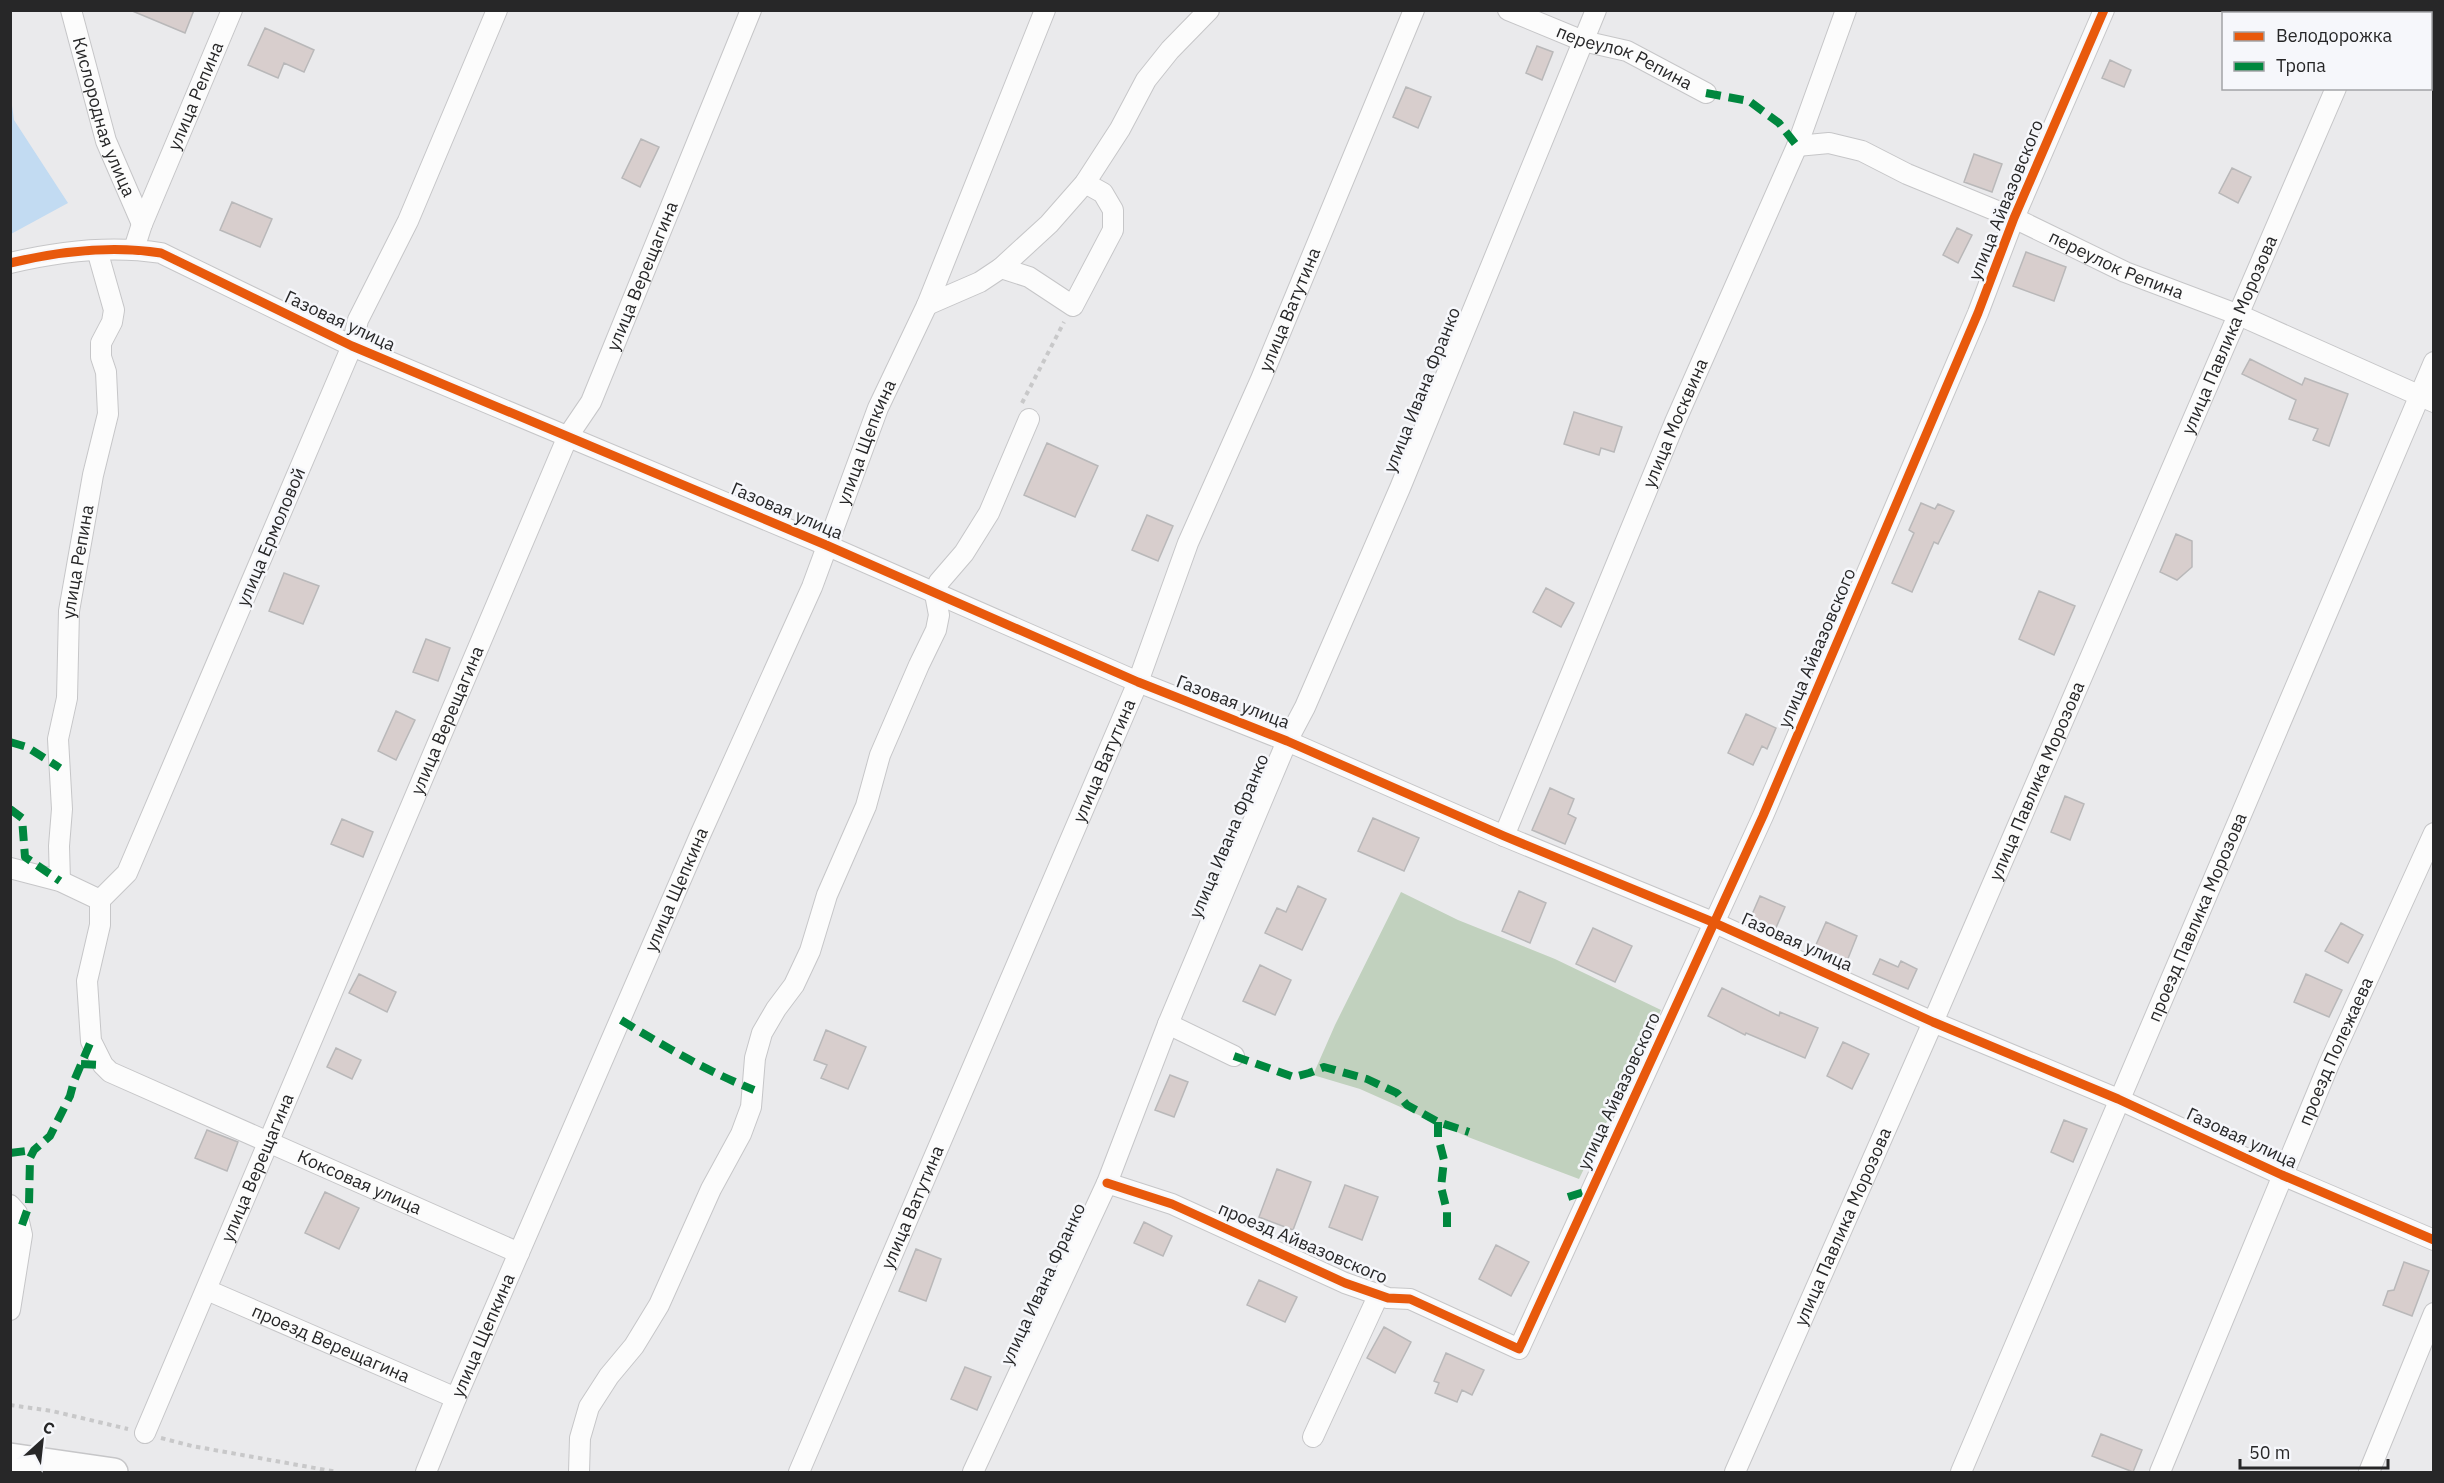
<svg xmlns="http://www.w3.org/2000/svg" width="2444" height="1483" font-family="'IBM Plex Sans',sans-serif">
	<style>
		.forest { fill: #c1d1be }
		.water { fill: #c2dbf2 }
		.building { fill: #d8cecd; stroke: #b9b8b9; stroke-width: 1.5 }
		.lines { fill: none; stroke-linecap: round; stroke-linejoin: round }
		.street-casing { stroke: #c6c6c8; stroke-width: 22 }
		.secondary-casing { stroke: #c6c6c8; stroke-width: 30 }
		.path { stroke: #c8c8c9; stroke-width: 4; stroke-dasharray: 4.5 4.5; stroke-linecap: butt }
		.street { stroke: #fcfcfc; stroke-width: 20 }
		.secondary { stroke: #fcfcfc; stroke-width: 27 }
		.quiet { stroke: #00873e; stroke-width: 8; stroke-dasharray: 15 8; stroke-linecap: butt }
		.cycleway-casing { stroke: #f6f7fb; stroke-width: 13 }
		.cycleway { stroke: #e8590c; stroke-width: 9 }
		.labels { text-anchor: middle; stroke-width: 5; stroke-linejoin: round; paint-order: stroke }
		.street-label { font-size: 18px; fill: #272728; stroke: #f6f7fb }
	</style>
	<rect width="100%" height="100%" fill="#eaeaec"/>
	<!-- forest -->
	<path class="forest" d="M1401,892l57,28 97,39 106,51 -82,169 -111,-42 -108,-48 -47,-14 22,-50z"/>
	<!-- water -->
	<path class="water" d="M11,98l3,22 54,83 -57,31z"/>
	<!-- building -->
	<path class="building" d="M130,10h64l-9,23z
		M265,28l49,22 -10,22 -20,-9 -6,15 -30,-13z
		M1537,46l16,6 -11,28 -16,-7z
		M2110,60l21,10 -7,17 -22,-9z
		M1406,87l25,10 -13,31 -25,-11z
		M641,139l18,8 -19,40 -18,-9z
		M1974,154l28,10 -10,28 -28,-10z
		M2232,168l19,9 -13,26 -19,-10z
		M232,202l40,17 -12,28 -40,-17z
		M1957,228l15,7 -14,28 -15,-8z
		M2026,252l40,15 -12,34 -41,-15z
		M2250,359l52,26 3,-7 43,16 -19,52 -16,-6 5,-11 -29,-10 7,-19 -54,-26z
		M1574,412l48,15 -8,25 -13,-4 -2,7 -35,-11z
		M1047,443l51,23 -23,51 -51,-22z
		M1921,503l14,6 3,-5 16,7 -16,33 -4,-2 -22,50 -20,-9 22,-50 -5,-3z
		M1147,515l26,11 -15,35 -26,-11z
		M2176,534l16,7v26l-15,13 -17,-8z
		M284,573l35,13 -16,38 -34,-13z
		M1546,588l28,15 -13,24 -28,-15z
		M2039,591l36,15 -21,49 -35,-16z
		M426,639l24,9 -12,33 -25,-9z
		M396,711l19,9 -19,40 -18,-9z
		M1746,714l30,14 -9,21 -5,-3 -9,19 -25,-12z
		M1550,788l24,11 -6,15 8,4 -11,26 -33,-14z
		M2065,796l19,8 -14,36 -19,-8z
		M1373,818l46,20 -15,33 -46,-20z
		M342,819l31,13 -10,25 -32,-13z
		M1298,886l28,13 -24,51 -37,-17 12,-25 9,4z
		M1519,891l27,12 -16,40 -28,-12z
		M1760,896l25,11 -10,23 -25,-11z
		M1826,922l31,14 -10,25 -32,-14z
		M2341,923l22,12 -15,28 -23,-12z
		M1593,928l39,18 -17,36 -39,-18z
		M1880,959l18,8 3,-6 16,8 -9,20 -35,-15z
		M1260,965l31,15 -16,35 -32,-14z
		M359,974l37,18 -9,20 -38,-19z
		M2306,974l36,16 -13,27 -35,-15z
		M1722,988l57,28 1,-4 38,16 -13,30 -59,-25 -1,2 -37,-19z
		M826,1030l40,17 -18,42 -27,-11 6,-13 -13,-5z
		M1843,1042l26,12 -17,35 -25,-13z
		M336,1048l25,12 -9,19 -25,-12z
		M1170,1075l18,7 -14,35 -19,-7z
		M2064,1120l23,9 -14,33 -22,-10z
		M207,1130l31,12 -11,29 -32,-13z
		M1277,1169l34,13 -18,48 -34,-13z
		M1345,1185l33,12 -16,43 -33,-13z
		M325,1192l34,16 -20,41 -34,-16z
		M1144,1222l28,14 -9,20 -29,-13z
		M1496,1245l33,17 -18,34 -32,-17z
		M916,1249l25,10 -15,42 -27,-10z
		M2404,1262l25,9 -17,45 -29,-11 5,-14 6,-1z
		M1259,1280l38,17 -12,25 -38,-17z
		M1384,1327l27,15 -16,31 -28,-15z
		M1446,1353l38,17 -12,25 -10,-5 -5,12 -22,-9 4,-10 -5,-2z
		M965,1367l26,10 -14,33 -26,-11z
		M2101,1434l41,16 -9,22 -41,-16z"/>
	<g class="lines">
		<defs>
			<g id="street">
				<path id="s1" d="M71,10l35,131 36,83"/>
				<path id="s2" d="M497,10l-89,211 -50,99 -6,26 -225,527 -27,27v25l-13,56 4,60 12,24 7,7 409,181"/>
				<path id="s3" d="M1508,10l75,31 44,10 79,42"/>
				<path d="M2368,14l1,-4"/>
				<path id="s4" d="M1797,146l32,-3 33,8 45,23 107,44 111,54 114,43 195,87"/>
				<path id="s5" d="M134,249l8,-25 90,-214"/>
				<path d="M10,263c50,-12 101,-18 151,-10l191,93 474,199 312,137 149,59 217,95 211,87 218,99 185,77 164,76 152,65"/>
				<path d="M1001,268l28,9 44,29 40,-76v-20l-10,-17 -18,-10"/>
				<path d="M927,305l53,-23 21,-14 48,-44 36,-41 35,-54 26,-49 24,-30 39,-40"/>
				<path id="s6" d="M1504,836l171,-414 122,-276 49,-136"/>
				<path d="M10,868l50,13 40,19"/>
				<path id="s7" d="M60,881l-1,-35 3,-37 -4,-70 9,-41 2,-87 24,-136 15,-61 -2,-42 -5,-15v-14l11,-21 2,-12 -17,-60"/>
				<path d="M1168,1024l66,32"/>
				<path d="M1107,1183l65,21 173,79 43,15 22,1 109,50 244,-533 215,-503 36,-95 90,-208"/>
				<path d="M10,1205l7,8 5,22 -12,75"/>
				<path id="s8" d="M207,1290l249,108"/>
				<path id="s9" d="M145,1433l423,-997 23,-34 160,-392"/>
				<path d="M1313,1437l66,-143"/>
				<path id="s10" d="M426,1472l30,-74 245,-565 111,-246 66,-179 49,-103 118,-295"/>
				<path d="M579,1472l1,-34 9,-31 20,-31 25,-30 25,-41 52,-116 30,-55 10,-27 4,-49 7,-25 14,-24 18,-24 16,-34 17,-56 39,-89 14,-51 39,-90 17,-35 3,-15 -4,-21 4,-12 25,-29 25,-40 40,-94"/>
				<path id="s11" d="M799,1472l339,-790 50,-139 73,-164 153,-369"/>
				<path d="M973,1472l134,-289 61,-159 119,-283 18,-34 95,-219 196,-478"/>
				<path id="s12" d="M1735,1472l198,-450 403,-934"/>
				<path id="s13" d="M1961,1472l473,-1110"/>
				<path id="s14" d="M2160,1472l169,-408 105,-231"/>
				<path d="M2369,1472l65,-159"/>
			</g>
			<path id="secondary" d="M10,1457l104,15"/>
		</defs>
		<!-- street casing -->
		<use href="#street" class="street-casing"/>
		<!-- secondary casing -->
		<use href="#secondary" class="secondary-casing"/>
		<!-- path -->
		<path class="path" d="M1022,403l42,-81
			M10,1405l42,6 76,18
			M161,1438l31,8 145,26"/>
		<!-- street -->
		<use href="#street" class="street"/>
		<!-- secondary -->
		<use href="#secondary" class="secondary"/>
		<!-- quiet -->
		<path class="quiet" d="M1706,93l43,8 30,22 18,23
			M10,742l17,5 33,21
			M10,809l12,9 3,39 35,24
			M621,1020c44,27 86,51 133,70
			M1234,1056l60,21 15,-4 15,-6 43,12 30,14 10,12 31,17 31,10
			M81,1064l22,1
			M1438,1122v15l6,23 -3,27 6,24v16
			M10,1153l24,-3
			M1568,1197l22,-7
			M22,1225l7,-20 1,-47 4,-8 16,-14 20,-40 4,-15 17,-40"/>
		<defs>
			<path id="cycleway" d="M10,263c50,-12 101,-18 151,-10l191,93 474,199 312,137 149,59 217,95 211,87 218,99 185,77 164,76 152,65
				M1107,1183l65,21 173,79 43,15 22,1 109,50 244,-533 215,-503 36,-95 90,-208"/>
		</defs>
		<!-- cycleway casing -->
		<use href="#cycleway" class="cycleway-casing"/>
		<!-- cycleway -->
		<use href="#cycleway" class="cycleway"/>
	</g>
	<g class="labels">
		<!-- street labels -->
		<g class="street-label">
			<text dy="6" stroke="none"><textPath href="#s3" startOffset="126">переулок Репина</textPath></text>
			<text dy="6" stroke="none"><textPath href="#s5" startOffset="165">улица Репина</textPath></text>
			<text dy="6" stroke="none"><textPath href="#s1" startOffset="112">Кислородная улица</textPath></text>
			<text transform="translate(2006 200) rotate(-68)" y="6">улица Айвазовского</text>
			<text dy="6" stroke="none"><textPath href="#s4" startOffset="345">переулок Репина</textPath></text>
			<text dy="6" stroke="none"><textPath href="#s9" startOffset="1260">улица Верещагина</textPath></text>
			<text dy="6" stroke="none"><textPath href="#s11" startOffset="1262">улица Ватутина</textPath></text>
			<text transform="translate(340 321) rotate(25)" y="6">Газовая улица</text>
			<text dy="6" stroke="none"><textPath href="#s12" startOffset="1240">улица Павлика Морозова</textPath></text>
			<text transform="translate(1422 390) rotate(-68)" y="6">улица Ивана Франко</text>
			<text dy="6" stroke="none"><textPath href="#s6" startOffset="447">улица Москвина</textPath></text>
			<text dy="6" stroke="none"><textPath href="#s10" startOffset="1120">улица Щепкина</textPath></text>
			<text transform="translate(787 511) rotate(23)" y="6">Газовая улица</text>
			<text transform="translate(271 537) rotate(-67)" y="6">улица Ермоловой</text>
			<text dy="6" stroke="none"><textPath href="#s7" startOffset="321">улица Репина</textPath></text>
			<text transform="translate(1817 648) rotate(-67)" y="6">улица Айвазовского</text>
			<text transform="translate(1233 702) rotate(21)" y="6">Газовая улица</text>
			<text dy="6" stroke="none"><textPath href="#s9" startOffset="774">улица Верещагина</textPath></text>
			<text dy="6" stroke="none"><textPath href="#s11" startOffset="774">улица Ватутина</textPath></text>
			<text dy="6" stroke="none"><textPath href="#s12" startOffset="754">улица Павлика Морозова</textPath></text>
			<text transform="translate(1229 836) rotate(-67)" y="6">улица Ивана Франко</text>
			<text dy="6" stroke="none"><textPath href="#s10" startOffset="634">улица Щепкина</textPath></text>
			<text dy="6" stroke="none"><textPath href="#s13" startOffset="603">проезд Павлика Морозова</textPath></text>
			<text transform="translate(1797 942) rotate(24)" y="6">Газовая улица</text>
			<text dy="6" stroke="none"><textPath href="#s14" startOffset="456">проезд Полежаева</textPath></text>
			<text transform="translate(1619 1091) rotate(-65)" y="6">улица Айвазовского</text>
			<text transform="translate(2242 1138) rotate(25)" y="6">Газовая улица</text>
			<text dy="6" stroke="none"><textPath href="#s9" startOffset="288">улица Верещагина</textPath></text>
			<text dy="6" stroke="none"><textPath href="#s2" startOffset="1430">Коксовая улица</textPath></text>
			<text dy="6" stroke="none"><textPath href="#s11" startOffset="288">улица Ватутина</textPath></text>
			<text dy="6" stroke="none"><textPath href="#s12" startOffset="268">улица Павлика Морозова</textPath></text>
			<text transform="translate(1303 1243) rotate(23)" y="6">проезд Айвазовского</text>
			<text transform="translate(1043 1284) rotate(-65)" y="6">улица Ивана Франко</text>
			<text dy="6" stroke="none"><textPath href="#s10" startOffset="148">улица Щепкина</textPath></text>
			<text dy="6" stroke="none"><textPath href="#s8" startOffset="135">проезд Верещагина</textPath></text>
		</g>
	</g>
	<!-- border -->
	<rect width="2444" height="1483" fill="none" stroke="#272728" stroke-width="24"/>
	<!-- legend -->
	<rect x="2222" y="12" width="210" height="78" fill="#f6f7fb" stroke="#a3a4a7" stroke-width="1.5"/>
	<rect x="2234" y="32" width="30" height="9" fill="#e8590c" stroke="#a3a4a7" stroke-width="1.5"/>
	<text x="2276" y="42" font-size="18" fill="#272728">Велодорожка</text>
	<rect x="2234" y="62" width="30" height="9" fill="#00873e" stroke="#a3a4a7" stroke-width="1.5"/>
	<text x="2276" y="72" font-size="18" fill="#272728">Тропа</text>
	<!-- north arrow -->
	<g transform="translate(42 1441) rotate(27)" stroke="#f6f7fb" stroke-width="4.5" paint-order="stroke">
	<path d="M0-4.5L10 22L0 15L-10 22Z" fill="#272728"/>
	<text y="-9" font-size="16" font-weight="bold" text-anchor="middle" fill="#272728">С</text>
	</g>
	<!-- scale -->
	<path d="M2240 1459v9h148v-9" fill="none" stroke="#272728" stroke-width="3"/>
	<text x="2249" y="1459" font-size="18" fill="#272728" stroke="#f6f7fb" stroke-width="4.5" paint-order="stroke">50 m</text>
</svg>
